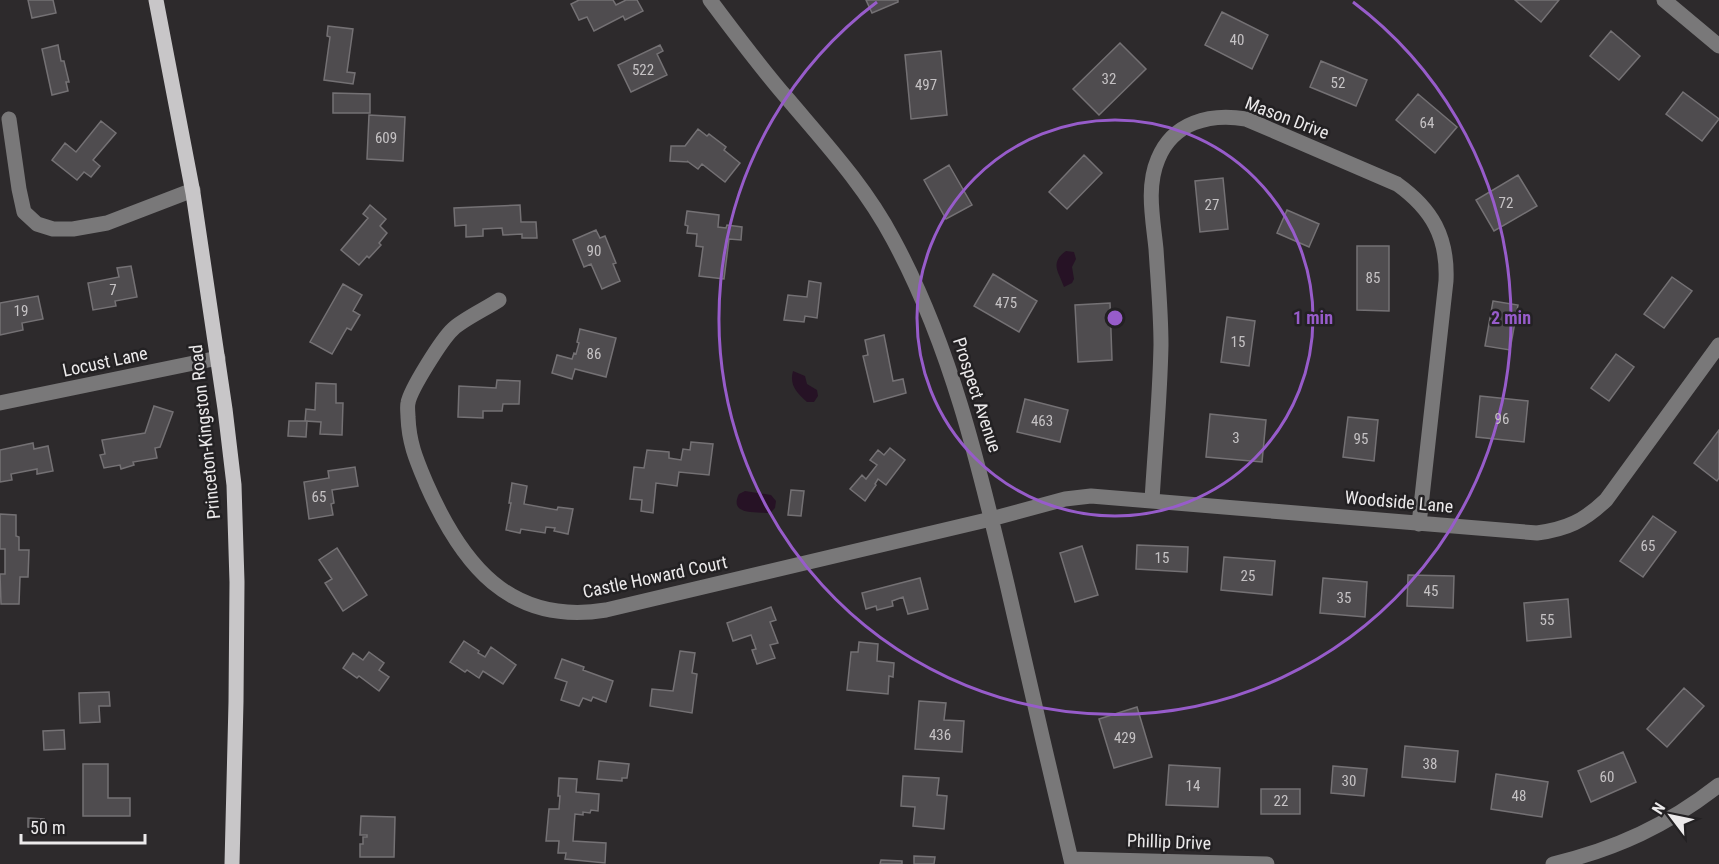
<svg xmlns="http://www.w3.org/2000/svg" width="1719" height="864" font-family="'Roboto Condensed',sans-serif">
	<style>
		.water { fill: #261225 }
		.building { fill: #4f4c4f; stroke: #747174; stroke-width: 1.5 }
		.lines { fill: none; stroke-linecap: round; stroke-linejoin: round }
		.minor { stroke: #797879; stroke-width: 15 }
		.major { stroke: #c8c6c8; stroke-width: 15 }
		.ring { fill: none; stroke: #975cca; stroke-width: 3 }
		.labels { text-anchor: middle; stroke-width: 5; stroke-linejoin: round; paint-order: stroke }
		.number-label { font-size: 15px; fill: #c5c2c4 }
		.street-label { font-size: 18px; fill: #eceaeb; stroke: #232123 }
		.centre { fill: #975cca; stroke: #232123; stroke-width: 3 }
		.ring-label { font-size: 18px; text-anchor: middle; font-weight: bold; fill: #975cca; stroke: #232123; stroke-width: 5; stroke-linejoin: round; paint-order: stroke }
	</style>
	<rect width="100%" height="100%" fill="#2d2a2c"/>
	<!-- water -->
	<path class="water" d="M1066,251l8,1 2,7 -4,8 2,12 -2,4 -8,4c-5,-15 -15,-24 2,-36z
		M793,371l12,5 2,8 10,6 1,6 -4,6h-7c-10,-9 -18,-17 -14,-31z
		M745,491l26,4 5,6 -1,7 -5,5h-4c-13,-1 -37,1 -27,-19z"/>
	<!-- building -->
	<path class="building" d="M28,0h25l3,13 -24,5z
		M579,0h34l3,5 10,-5h11l6,11 -18,9 -2,-4 -29,15 -7,-14 -8,3 -8,-16z
		M866,0h32v2l-26,11z
		M1515,0h44l-18,22z
		M1222,12l46,23 -16,34 -47,-24z
		M328,26l25,3 -6,43 8,1 -2,11 -29,-4 6,-43 -3,-1z
		M1611,31l29,25 -21,24 -29,-24z
		M1120,43l26,26 -47,46 -26,-26z
		M58,45l3,16h3l5,21h-3l2,9 -16,4 -10,-46z
		M660,45l3,6 -6,3 10,21 -36,17 -13,-27z
		M941,51l6,64 -36,4 -6,-64z
		M1321,61l46,19 -11,26 -46,-19z
		M1683,92l36,27 -17,22 -36,-27z
		M333,93l37,1v19h-37z
		M1418,94l39,33 -22,26 -39,-33z
		M369,115l36,2 -2,44 -36,-2z
		M101,121l15,12 -23,27 7,6 -9,11 -7,-5 -7,8 -25,-20 13,-17 11,9z
		M698,129l9,7 2,-2 17,13 -2,3 16,13 -15,19 -23,-18 -4,5 -11,-8 1,1 -18,-1 1,-15h14z
		M1084,155l18,18 -35,36 -18,-17z
		M949,165l23,40 -26,14 -22,-39z
		M1518,175l19,31 -43,25 -18,-31z
		M1223,178l5,51 -28,3 -5,-51z
		M370,205l16,14 -6,7 7,7 -8,10 2,2 -12,13 -2,-2 -8,9 -18,-15 27,-32 -5,-4z
		M520,205l1,17h15l1,16h-15v-4l-19,1 -1,-7 -19,1v7l-17,1v-12l-11,1 -1,-18z
		M1287,210l32,14 -10,23 -32,-14z
		M687,211l32,4 -1,12 8,1 1,-3 15,2 -1,13 -12,-1 -5,40 -25,-3 4,-29 -7,-1 1,-12 -10,-1 1,-7 -3,-1z
		M596,230l4,8 5,-2 11,27 -3,1 7,17 -18,8 -11,-25 -7,3 -11,-27z
		M1357,246h32v65l-32,-1z
		M131,266l6,31 -22,4 1,5 -23,4 -5,-27 31,-6 -2,-9z
		M993,274l44,27 -18,31 -45,-26z
		M1672,277l20,14 -28,37 -20,-14z
		M809,281l12,2 -4,35 -12,-2 -1,6 -20,-2 4,-25 19,2z
		M343,284l19,11 -9,16 7,4 -9,15 -4,-2 -15,26 -22,-12z
		M38,296l5,23 -21,4 1,7 -23,5v-32z
		M1493,301l25,4 -8,45 -25,-4z
		M1110,303l2,57 -34,2 -3,-57z
		M1227,317l28,4 -6,45 -28,-4z
		M580,329l36,9 -10,39 -31,-8 -3,10 -20,-6 5,-18 15,4 2,-6 2,1 3,-11 -2,-1z
		M884,335l9,46 10,-2 3,14 -32,9 -11,-46 5,-1 -3,-15z
		M1616,354l18,13 -25,34 -18,-13z
		M497,380l23,1 -1,23h-16l-1,7h-19v7l-25,-1 1,-31 37,2z
		M316,383l20,1v19h7l-1,32 -22,-1 1,-12 -16,-1 1,-12 9,1z
		M1480,396l48,5 -4,41 -48,-5z
		M1025,399l43,11 -8,32 -43,-10z
		M154,406l19,6 -13,35 -5,1 2,10 -24,4 1,3 -13,4 -1,-4 -16,3 -4,-13 5,-1 -3,-14 43,-7z
		M1210,414l56,6 -4,42 -56,-5z
		M1348,417l30,3 -4,41 -31,-4z
		M289,421h18l-1,16 -18,-1z
		M1719,430v48l-2,3 -23,-18z
		M691,442l22,2 -4,31 -30,-3 -2,14 -21,-3 -3,30 -12,-2 1,-11 -12,-1 4,-32 10,1 3,-18 22,2v6l12,2 2,-11 7,1z
		M33,443l1,6 14,-3 5,25 -16,3v-5l-26,5 1,6 -12,2v-32z
		M890,448l15,12 -19,25 -8,-6 -3,5 1,1 -11,16 -15,-12 12,-14 4,4 11,-14 -7,-5 8,-10 6,5z
		M355,467l3,19 -26,4 2,13 -3,1 2,11 -24,4 -5,-37 25,-4 -1,-7z
		M512,483l15,3 -3,18 33,6 1,-3 15,2 -5,25 -14,-3 1,-3 -9,-1 -1,6 -24,-4 -1,4 -14,-3 5,-27h-2z
		M791,490l13,1 -3,25 -13,-1z
		M0,514l16,1v21l3,1v13h10l-1,27h-8l-1,27h-18l-1,-30h5v-25h-5z
		M1653,516l23,16 -33,45 -23,-16z
		M1137,545l51,2 -1,25 -51,-3z
		M1082,546l16,49 -23,7 -15,-49z
		M337,548l30,47 -24,16 -18,-28 7,-4 -13,-19z
		M1224,557l51,4 -3,34 -51,-5z
		M1408,575l46,1 -1,32 -46,-2z
		M920,578l8,31 -20,5 -5,-17 -11,4 1,5 -16,4 -1,-4 -10,3 -4,-16z
		M1323,578l44,4 -2,35 -45,-4z
		M1568,599l3,38 -44,4 -3,-38z
		M771,607l5,13 -6,2 8,21 -8,2 5,13 -18,6 -5,-14 4,-1 -5,-14 -18,6 -6,-18z
		M464,641l15,10 -1,2 7,4 6,-10 25,18 -13,19 -20,-13 -4,7 -12,-8 -2,2 -15,-10z
		M859,642l19,2 -1,17 17,2 -1,14 -4,-1 -1,18 -41,-4 4,-38h7z
		M680,651l15,2 -3,20 5,1 -5,39 -42,-7 2,-17 21,2z
		M369,652l15,11 -5,7 10,7 -10,14 -20,-15 -2,2 -14,-10 10,-15 10,7z
		M562,659l22,8 -1,3 30,11 -7,21 -13,-5 -2,4 -8,-3 -4,8 -18,-6 6,-18 -12,-4z
		M1684,688l20,18 -37,41 -20,-18z
		M109,692l1,14h-11l1,16 -20,1 -1,-30z
		M919,701l27,2 -2,17 20,1 -2,31 -47,-3z
		M1137,707l15,50 -38,11 -15,-49z
		M64,730l1,19 -21,1 -1,-19z
		M1405,746l53,5 -3,31 -53,-5z
		M1623,752l13,30 -45,20 -13,-31z
		M599,761l30,3 -2,14h-5v3l-25,-2z
		M83,764h25v34h22v18h-47z
		M1169,765l51,3 -2,39 -52,-2z
		M1333,766l34,3 -3,27 -33,-3z
		M1496,774l52,8 -6,35 -51,-8z
		M903,776l36,2 -2,17 10,1 -3,33 -31,-3 2,-19 -14,-1z
		M559,778l18,1 -1,13 23,2 -1,17 -7,-1 -1,3 -7,-1v3l-8,-1 -2,27 33,2 -1,20 -40,-4 1,-6h-8l1,-12h-13l3,-32h10l1,-13h-2z
		M1261,789h39v25h-39z
		M361,816l34,1 -1,40h-34v-13h3v-7h4v-2h-7z
		M28,818l16,1 -1,9 -15,-1z
		M914,856l21,1 -1,7h-20z
		M881,860l21,1v3h-22z"/>
	<g class="lines">
		<!-- minor -->
		<path class="minor" d="M710,0c25,33 50,67 77,98 38,45 78,88 106,141 58,107 86,227 114,345 21,93 43,187 65,280
			M1664,0l55,46
			M9,119l10,70 5,23 13,12 16,5h20l34,-6 86,-33
			M499,300c-12,8 -37,20 -46,29 -11,10 -43,61 -45,74 -1,4 0,10 0,14 1,26 8,42 18,66 35,80 83,143 180,127l385,-91 74,-20 26,-3 446,37c30,-4 47,-12 69,-33l113,-155
			M0,403l218,-45
			M1152,500c3,-51 8,-103 9,-155 0,-32 -3,-64 -5,-96 -3,-30 -10,-62 2,-90 15,-37 52,-46 88,-40l151,65c35,25 51,53 49,97l-27,243
			M1071,859l196,5
			M1553,864c63,-15 115,-39 166,-79"/>
		<!-- major -->
		<path class="major" d="M156,0l37,193 32,216 9,76 3,97 -1,120 -4,162"/>
	</g>
	<!-- distance rings -->
	<g class="ring">
		<circle cx="1115" cy="318" r="198"/>
		<path d="M1353 2A396 396 0 1 1 877 2"/>
	</g>
	<g class="labels">
		<!-- number labels -->
		<g class="number-label">
			<text x="1237" y="45">40</text>
			<text x="643" y="75">522</text>
			<text x="1109" y="84">32</text>
			<text x="1338" y="88">52</text>
			<text x="926" y="90">497</text>
			<text x="1427" y="128">64</text>
			<text x="386" y="143">609</text>
			<text x="1506" y="208">72</text>
			<text x="1212" y="210">27</text>
			<text x="594" y="256">90</text>
			<text x="1373" y="283">85</text>
			<text x="113" y="295">7</text>
			<text x="1006" y="308">475</text>
			<text x="21" y="316">19</text>
			<text x="1238" y="347">15</text>
			<text x="594" y="359">86</text>
			<text x="1502" y="424">96</text>
			<text x="1042" y="426">463</text>
			<text x="1236" y="443">3</text>
			<text x="1361" y="444">95</text>
			<text x="319" y="502">65</text>
			<text x="1648" y="551">65</text>
			<text x="1162" y="563">15</text>
			<text x="1248" y="581">25</text>
			<text x="1431" y="596">45</text>
			<text x="1344" y="603">35</text>
			<text x="1547" y="625">55</text>
			<text x="940" y="740">436</text>
			<text x="1125" y="743">429</text>
			<text x="1430" y="769">38</text>
			<text x="1607" y="782">60</text>
			<text x="1349" y="786">30</text>
			<text x="1193" y="791">14</text>
			<text x="1519" y="801">48</text>
			<text x="1281" y="806">22</text>
		</g>
		<!-- street labels -->
		<g class="street-label">
			<text transform="translate(1287 118) rotate(21)" y="6">Mason Drive</text>
			<text transform="translate(105 362) rotate(-12)" y="6">Locust Lane</text>
			<text transform="translate(977 395) rotate(72)" y="6">Prospect Avenue</text>
			<text transform="translate(205 432) rotate(-96)" y="6">Princeton-Kingston Road</text>
			<text transform="translate(1399 502) rotate(5)" y="6">Woodside Lane</text>
			<text transform="translate(655 577) rotate(-12)" y="6">Castle Howard Court</text>
			<text transform="translate(1169 842) rotate(2)" y="6">Phillip Drive</text>
		</g>
	</g>
	<circle cx="1115" cy="318" r="9" class="centre"/>
	<g class="ring-label">
		<text x="1313" y="324">1 min</text>
		<text x="1511" y="324">2 min</text>
	</g>
	<!-- north arrow -->
	<g transform="translate(1671 816) rotate(302)" stroke="#232123" stroke-width="4.5" paint-order="stroke">
	<path d="M0-4.5L10 22L0 15L-10 22Z" fill="#eceaeb"/>
	<text y="-9" font-size="16" font-weight="bold" text-anchor="middle" fill="#eceaeb">N</text>
	</g>
	<!-- scale -->
	<path d="M21 834v9h124v-9" fill="none" stroke="#eceaeb" stroke-width="3"/>
	<text x="30" y="834" font-size="18" fill="#eceaeb" stroke="#232123" stroke-width="4.5" paint-order="stroke">50 m</text>
</svg>
